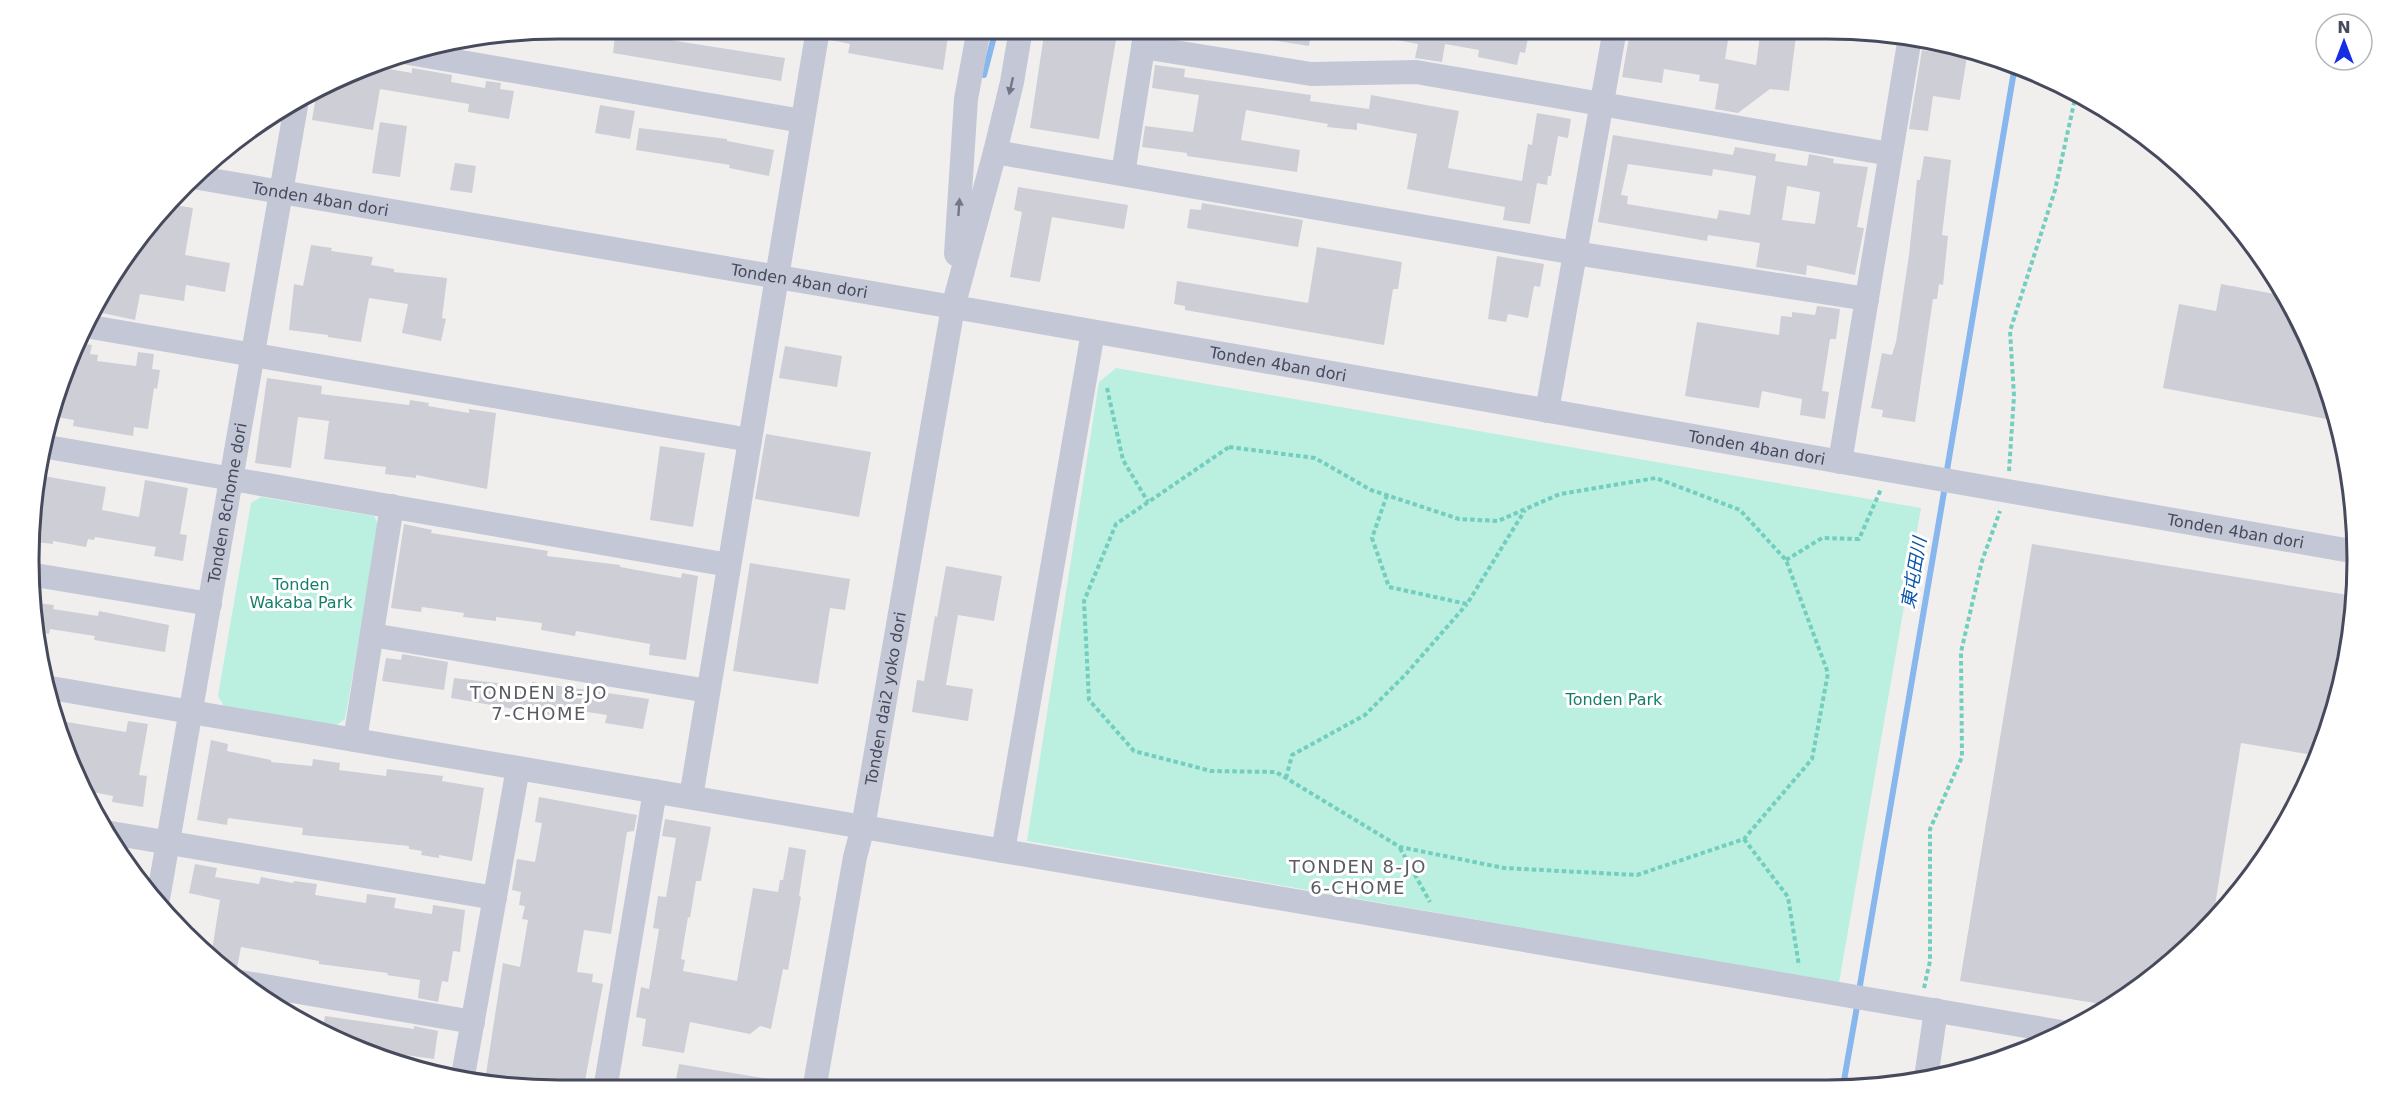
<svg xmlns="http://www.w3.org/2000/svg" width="2386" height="1119" font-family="'DejaVu Sans','Noto Sans JP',sans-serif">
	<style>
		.green { fill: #bbefe0 }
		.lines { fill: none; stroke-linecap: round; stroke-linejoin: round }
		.stream { stroke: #87b7ed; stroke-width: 6 }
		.building { fill: #cdced6; fill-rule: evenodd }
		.path { stroke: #72cebe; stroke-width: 4; stroke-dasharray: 4.5 3; stroke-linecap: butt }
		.minor { stroke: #c4c8d6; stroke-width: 24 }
		.oneway { fill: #727687 }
		.labels { text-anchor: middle; stroke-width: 6; stroke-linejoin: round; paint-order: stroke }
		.street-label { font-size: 16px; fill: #464a5c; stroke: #fff }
		.park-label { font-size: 16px; fill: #157e6b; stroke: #fff }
		.water-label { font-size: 18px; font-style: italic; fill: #0955ab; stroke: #fff }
		.neighbourhood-label { font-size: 18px; letter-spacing: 1.5px; fill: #5a5b63; stroke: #fff }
		.rim { fill: none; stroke: #464a5c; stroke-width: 3 }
	</style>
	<rect width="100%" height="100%" fill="#f1efee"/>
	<!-- green -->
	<path class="green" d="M1116,368l805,140 -82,475 -812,-142 72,-459z
		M261,497l113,19 5,9 -34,194 -11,8 -109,-19 -7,-12 33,-193z"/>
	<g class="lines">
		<!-- stream -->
		<path class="stream" d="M984,75l12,-46
			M1946,476l69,-411
			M1859,991l86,-505
			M1843,1086l15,-85"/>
	</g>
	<!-- building -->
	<path class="building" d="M616,28h29l-1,8 141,22 -4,23 -168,-28z
		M832,28h98l-1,5 19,4 -5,33 -95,-17 2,-9 -19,-4z
		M1045,28h73l-19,111 -69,-11z
		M1260,28h52l-3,18 -50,-8z
		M1381,28h149l-5,25 -5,-1 -3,13 -39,-8 1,-7 -34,-6 -3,18 -27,-4 3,-14 -37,-7z
		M1678,28h52l-5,31 31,6 5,-37h36l-8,63 -19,-2 -32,24 -23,-4 4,-25 -20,-3 1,-6 -36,-6 -2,14 -40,-6 8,-45 47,8z
		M1942,42l26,8 -8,50 -27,-4 -5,35 -19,-2 13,-79 18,3z
		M1155,65l30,4 -1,8 127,18 -1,6 59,8 2,-14 88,16 -11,57 74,13 6,-37 4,1 5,-32 34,6 -3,19 -10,-2 -7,40h-3l-1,9 -10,-2 -7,41 -27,-4 2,-13 -98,-18 10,-55 -60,-11v7l-30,-3 1,-3 -82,-14 -5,30 59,10 -3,22 -110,-16v-3l-45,-6 3,-21 48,6 6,-37 -47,-7z
		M372,66l40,7v-5l40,7 -1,7 34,6 1,-7 15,2 -1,6 14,2 -5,28 -41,-7 1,-8 -89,-15 -7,41 -61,-10 4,-24z
		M600,105l35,6 -5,28 -35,-6z
		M380,122l27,4 -7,51 -28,-4z
		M639,128l88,11v2l47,9 -5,26 -40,-8 1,-3 -94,-15z
		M1613,135l120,20 2,-8 41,7 -1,7 32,5 2,-12 25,5 -1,4 35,4 -11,60 7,1 -9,47 -48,-10 -1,10 -50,-8 4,-24 -52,-8 -1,6 -109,-19zM1628,164l84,12 1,-7 43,7 -6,39 -31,-5 -2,9 -90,-15 1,-8 -7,-1zM1787,186l33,6 -5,32 -33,-4z
		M1924,156l27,4 -9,75 6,1 -5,49 -4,-1 -2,15h-4l-18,123 -33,-5 1,-7 -12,-2 11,-55 10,2 4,-13 13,-87 8,-75h3z
		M455,163l21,3 -4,27 -22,-3z
		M1018,187l110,18 -4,24 -72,-12 -12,65 -30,-5 12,-65 -8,-2z
		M1202,203l101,17 -5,27 -111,-19 3,-19 11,1z
		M174,205l19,3 -8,47 45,8 -5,29 -39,-7 -2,16 -44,-7 -5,26 -42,-9 25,-46z
		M311,245l21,3 -1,3 42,6 -2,8 23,4v3l53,6 -5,40 4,1 -5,22 -39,-8 6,-29 -39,-6 -8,44 -33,-5v-2l-39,-5 5,-46 9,2z
		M1317,247l85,15 -4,27h-5l-9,56 -199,-35v-4l-11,-2 3,-23 131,22z
		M1497,256l47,8 -4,23 -6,-1 -6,32 -20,-4 -2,8 -18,-3z
		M2221,284l64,12 32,61 20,64 -174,-33 16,-84 37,7z
		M1817,306l23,3 -4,30h-6l-8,52 7,1 -4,27 -25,-4 2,-16 -40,-8 -3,17 -74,-12 12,-74 82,13 2,-19 11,1v-5l23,3z
		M76,343l16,2 -2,9 8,1 -1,6 39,5 2,-14 16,2 -2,15 8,1 -3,19 -3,-1 -6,41 -14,-2 -1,9 -60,-10 1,-6 -23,-4 18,-60z
		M785,346l57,10 -5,31 -58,-9z
		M267,378l55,8 -1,8 88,11 1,-5 19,3 -1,3 41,7v-4l27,4 -9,76 -71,-14v3l-31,-4 1,-7 -62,-8 5,-38 -31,-4 -7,51 -36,-5z
		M766,434l105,18 -12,65 -104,-18z
		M660,446l45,7 -12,74 -43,-7z
		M38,475l68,12 -4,23 37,7 6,-37 43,8 -8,46 7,1 -4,26 -29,-5 2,-9 -61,-10 -1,3 -6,-1 -2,8 -33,-6v3l-17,-2z
		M404,524l28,6 -1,3 117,18 -1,5 73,9v2l61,11 1,-5 16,3 -12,84 -37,-5 1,-11 -74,-13 -1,5 -34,-6 1,-7 -46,-6v4l-33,-4 1,-4 -42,-6 -1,5 -30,-4z
		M2032,544l322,52 -7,67 -28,93 -78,-13 -28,175 -63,63 -43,24 -147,-24z
		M750,563l100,16 -5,31 -15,-2 -12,76 -85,-13z
		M946,566l56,10 -8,45 -36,-6 -12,70 27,4 -5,32 -56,-9 5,-32 7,1 11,-65 2,1z
		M34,603l20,2 -1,4 45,7 1,-5 70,14 -4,27 -71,-12 1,-4 -45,-7 -1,5 -15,-3z
		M402,654l46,8 -4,28 -62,-9 4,-23 15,2z
		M454,678l77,9 1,-5 117,17 -6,30 -38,-6 2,-8 -46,-7 -1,9 -109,-19z
		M61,721l65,11 2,-11 20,3 -9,51 8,1 -4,31 -31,-5 1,-6 -31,-6z
		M211,740l17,4 -1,7 44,9v2l41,4 1,-7 27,4 -1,7 47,6 1,-7 56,7 -1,5 42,7 -12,73 -33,-6v3l-18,-3 1,-4 -13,-2v-3l-107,-11 1,-7 -75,-10 -1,7 -30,-5z
		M539,797l98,18 -3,16 -7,1 -16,102 -27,-4 -7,42 16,2 -1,8 11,2 -19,102 -13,-2 -1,6 -72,-6 2,-8 -14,-2 17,-111 17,4 8,-47 -6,-1 3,-13 -6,-1 2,-13 -9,-2 5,-31 18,3 7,-39 -7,-1z
		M665,819l46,8 -10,54h-5l-6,37 -2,-1 -7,42 4,1 -2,11 54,10 16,-93 25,4 2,-12h3l6,-33 17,3 -7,46 2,1 -13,73 -5,-1 -12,60 -11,-3 -10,8 -60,-12 -6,31 -42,-7 4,-27 -10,-2 5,-30 8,2 10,-60 -6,-1 5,-32 8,1 10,-59 -14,-2z
		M195,864l22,4 -2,9 44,7 2,-7 32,6 1,-2 23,3 -2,11 51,8 1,-9 29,4 -2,10 38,6 1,-9 32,5 -5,42 -7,-1 -5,31 -6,-1 -4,21 -20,-4 2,-18 -33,-5 1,-2 -69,-9v-3l-78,-14 -4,21 -14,-1 -12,-10 9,-57 -31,-7z
		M325,1016l89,13v-3l24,5 -4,28 -29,-4 -1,3 -48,-8 -34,-18z
		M679,1064l102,17 -1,9h-106z"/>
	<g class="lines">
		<!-- path -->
		<path class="path" d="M1107,388l16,72 25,42
			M1229,447l86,11 56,32 88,29 39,2 62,-27 96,-16 84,32 46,50 42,113 -16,86 -68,80 -107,36 -133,-7 -104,-21 -124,-75 -65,-1 -77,-20 -45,-51 -5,-99 32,-77z
			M2009,471l5,-75 -4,-65 45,-141 21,-96
			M1387,495l-15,43 17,49 78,17 58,-94
			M1786,560l36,-22 37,1 22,-50
			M1286,778l6,-23 73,-40 41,-41 61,-70
			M1744,839l44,58 11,69
			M1400,848l30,54
			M1924,988l6,-27v-132l32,-72 -1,-105 21,-91 18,-50"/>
		<!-- minor -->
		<g class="minor">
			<path d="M1143,47l168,27 105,-2 474,82"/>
			<path d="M409,53l393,68"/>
			<path d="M995,152l580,101 292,46"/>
			<path d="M1123,174l23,-145"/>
			<path id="s1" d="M199,178l778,133 1380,241"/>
			<path d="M956,254l10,-155 13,-70"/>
			<path d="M85,326l665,114"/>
			<path d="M1547,411l68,-382"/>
			<path d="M42,446l687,119"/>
			<path d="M1840,462l70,-425"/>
			<path d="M35,575l175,29"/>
			<path d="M372,635l336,56"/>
			<path d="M51,688l2010,344"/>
			<path d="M355,740l37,-234"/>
			<path d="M691,797l127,-768"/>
			<path d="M111,833l384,65"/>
			<path d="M1003,851l90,-519"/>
			<path id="s2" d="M158,899l138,-793"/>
			<path d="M241,982l232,40"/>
			<path d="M1926,1078l10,-68"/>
			<path d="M462,1081l56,-313"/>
			<path d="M605,1090l50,-299"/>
			<path id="s3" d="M814,1090l41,-233 8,-30 90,-520 42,-155 17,-70 9,-53"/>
		</g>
	</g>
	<!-- one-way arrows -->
	<defs><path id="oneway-solid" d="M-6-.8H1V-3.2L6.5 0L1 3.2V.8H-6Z" transform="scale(1.5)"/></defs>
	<g class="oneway">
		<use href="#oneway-solid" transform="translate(1011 86) rotate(103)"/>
		<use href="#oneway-solid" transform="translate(959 207) rotate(-86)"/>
	</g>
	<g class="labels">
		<!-- street labels -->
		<g class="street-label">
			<text dy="6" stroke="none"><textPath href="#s1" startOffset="123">Tonden 4ban dori</textPath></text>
			<text dy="6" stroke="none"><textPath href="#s1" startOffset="609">Tonden 4ban dori</textPath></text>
			<text dy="6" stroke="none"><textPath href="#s1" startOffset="1095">Tonden 4ban dori</textPath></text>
			<text dy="6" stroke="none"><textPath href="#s1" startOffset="1581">Tonden 4ban dori</textPath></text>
			<text dy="6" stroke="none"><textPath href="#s2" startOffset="402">Tonden 8chome dori</textPath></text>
			<text dy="6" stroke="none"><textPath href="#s1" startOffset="2067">Tonden 4ban dori</textPath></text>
			<text dy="6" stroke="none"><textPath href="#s3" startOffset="398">Tonden dai2 yoko dori</textPath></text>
		</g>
		<!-- park labels -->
		<g class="park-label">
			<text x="301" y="590">Tonden<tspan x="301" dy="18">Wakaba Park</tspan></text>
			<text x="1614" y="705">Tonden Park</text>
		</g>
		<!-- water labels -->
		<g class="water-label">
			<text transform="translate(1914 573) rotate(-80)" y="6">東屯田川</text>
		</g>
		<!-- neighbourhood labels -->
		<g class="neighbourhood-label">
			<text x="539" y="699">TONDEN 8-JO<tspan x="539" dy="21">7-CHOME</tspan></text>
			<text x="1358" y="873">TONDEN 8-JO<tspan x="1358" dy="21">6-CHOME</tspan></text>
		</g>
	</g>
	<!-- crop -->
	<path d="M0 0H2386V1119H0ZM559 39H1827A520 520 0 0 1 2347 559V560A520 520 0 0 1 1827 1080H559A520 520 0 0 1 39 560V559A520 520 0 0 1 559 39Z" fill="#fff" fill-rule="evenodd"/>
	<path class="rim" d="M559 39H1827A520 520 0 0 1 2347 559V560A520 520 0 0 1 1827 1080H559A520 520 0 0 1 39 560V559A520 520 0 0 1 559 39Z"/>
	<!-- north arrow -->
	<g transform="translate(2344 42)"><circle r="28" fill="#ffffff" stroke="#b5b7be" stroke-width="1.5"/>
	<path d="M0-4.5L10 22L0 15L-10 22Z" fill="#152de3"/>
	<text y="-9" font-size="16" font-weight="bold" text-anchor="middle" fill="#464a5c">N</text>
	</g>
</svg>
